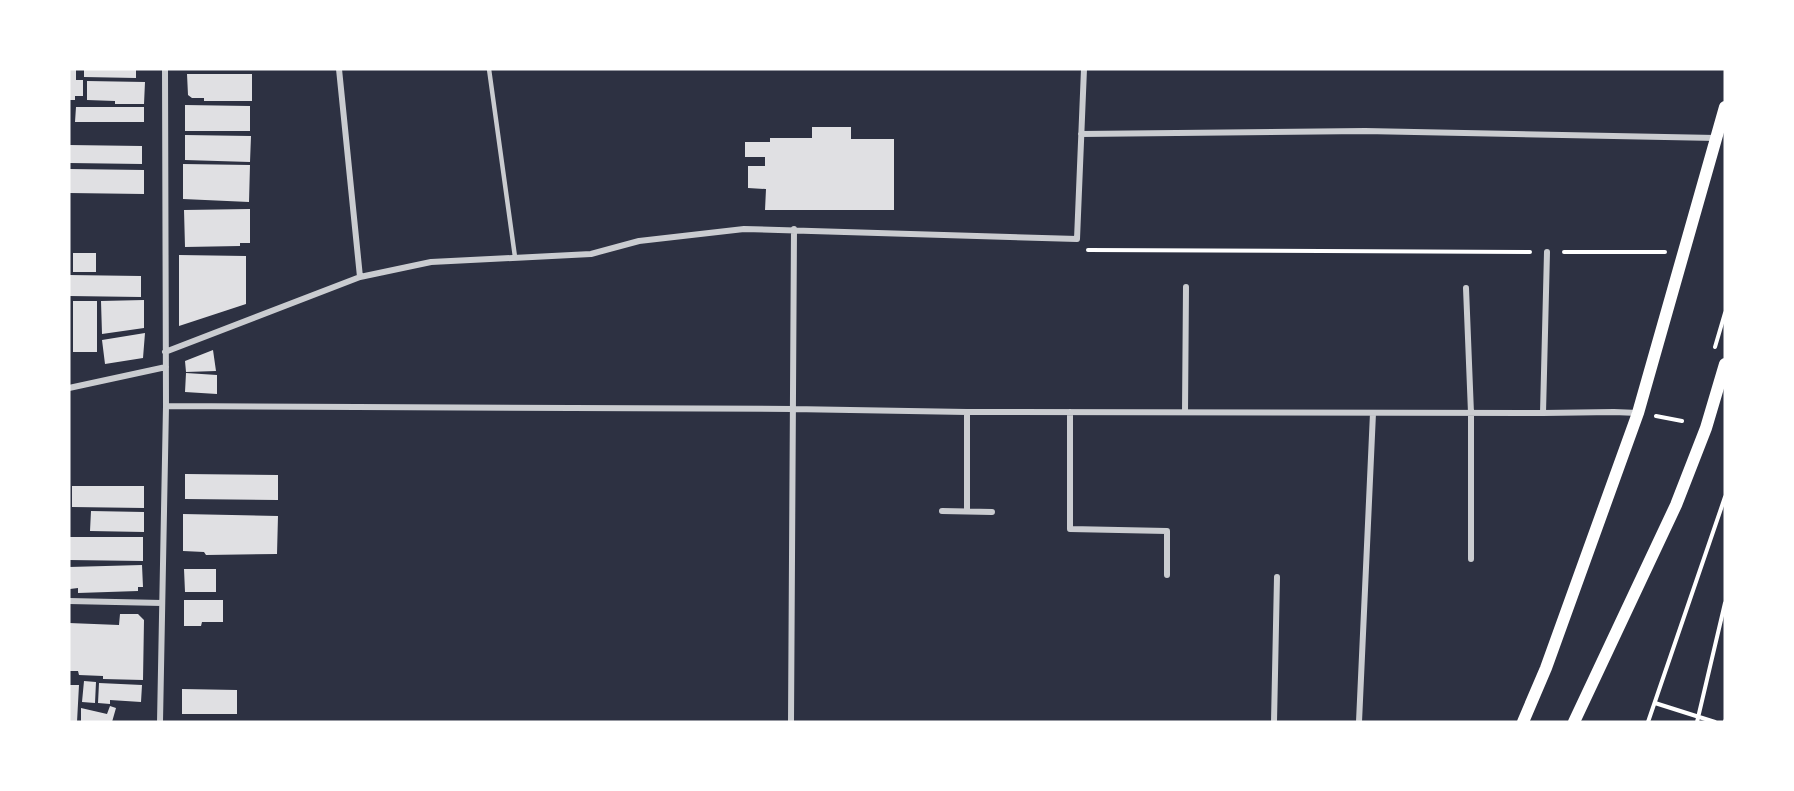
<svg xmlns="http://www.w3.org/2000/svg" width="1794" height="791" font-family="Raleway,sans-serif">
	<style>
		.building { fill: #e0e0e3 }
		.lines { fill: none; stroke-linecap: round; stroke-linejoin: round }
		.path { stroke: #fff; stroke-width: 4 }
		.service { stroke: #caccd0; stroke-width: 4.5 }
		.minor { stroke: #caccd0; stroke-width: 6 }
		.secondary { stroke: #fff; stroke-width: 12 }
	</style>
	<rect width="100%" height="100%" fill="#2d3142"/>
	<!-- building -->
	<path class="building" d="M69,69h7v11h7v16h-8v4h-6z
		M84,69h52v9l-52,-1z
		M187,74h65v27h-48v-3h-12l-4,-3z
		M87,81l58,1 -1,22h-29v-3l-28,-1z
		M185,105l65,1v25h-65z
		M76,107h68v15h-69z
		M812,127h39v12h43v71h-129l1,-21 -18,-1v-22h17v-9h-20v-15h25v-4h42z
		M185,135l66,1 -1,26 -65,-2z
		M69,145l73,1v18l-73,-1z
		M183,164l67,1 -1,37 -66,-3z
		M69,169l75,1v24l-75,-1z
		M250,209v34h-10v3l-55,1 -1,-37z
		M73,253h23v19h-23z
		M179,255l67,1v48l-67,22z
		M69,275l72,1v21l-72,-1z
		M144,300v28l-42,6 -1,-33z
		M73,301h24v51h-24z
		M145,333l-2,25 -38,6 -3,-24z
		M213,350l3,21 -30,1 -1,-11z
		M186,373l31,2v19l-32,-2z
		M185,474l93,1v25l-93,-1z
		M72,486h72v22l-72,-1z
		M91,511l53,1v20l-54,-1z
		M183,514l95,2 -1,38 -71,1 -2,-3 -21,-1z
		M69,537h74v24l-74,-1z
		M142,565l1,22h-5v4l-60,2v-5l-8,1 -1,-22z
		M184,569h32v23h-31z
		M184,600h39v22h-21l-1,4h-17z
		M120,614h18l6,6 -1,60 -40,-1v-3l-24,-1 -1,-4h-9v-48l50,2z
		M84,681l12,1 -1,21 -13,-1z
		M99,683l43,2 -1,17 -31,-2v4l-12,-1z
		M69,685h10l-2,37h-8z
		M182,689l55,1v24h-55z
		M110,706l6,2 -4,14h-31v-14l26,6z"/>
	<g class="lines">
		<!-- path -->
		<path class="path" d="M1088,250l442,2
			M1564,252h101
			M1715,347l10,-34
			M1656,416l26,5
			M1655,703l60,19
			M1648,722l77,-225
			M1697,722l28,-119
			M1725,722v-1"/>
		<!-- service -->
		<path class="service" d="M489,69l26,188"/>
		<!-- minor -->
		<path class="minor" d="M339,69l21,208
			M1081,134l284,-3 351,7
			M1466,288l5,125v146
			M165,352l195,-75 71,-15 160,-8 48,-13 105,-12 333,10 7,-170
			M69,388l97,-21
			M166,406l626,3 175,3 576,1 71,-1 24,1
			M1070,412v117l97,2v44
			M1185,412l1,-125
			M1543,413l4,-161
			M942,511l50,1
			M967,511v-99
			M69,601l93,2
			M160,722l6,-316 -1,-337
			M791,722l3,-493
			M1274,722l3,-145
			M1359,722l14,-309"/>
		<!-- secondary -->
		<path class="secondary" d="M1523,722l23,-54 92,-255 87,-306
			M1574,722l102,-217 30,-77 19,-64"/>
	</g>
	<!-- border -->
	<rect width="1794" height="791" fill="none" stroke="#ffffff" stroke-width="141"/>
</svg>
